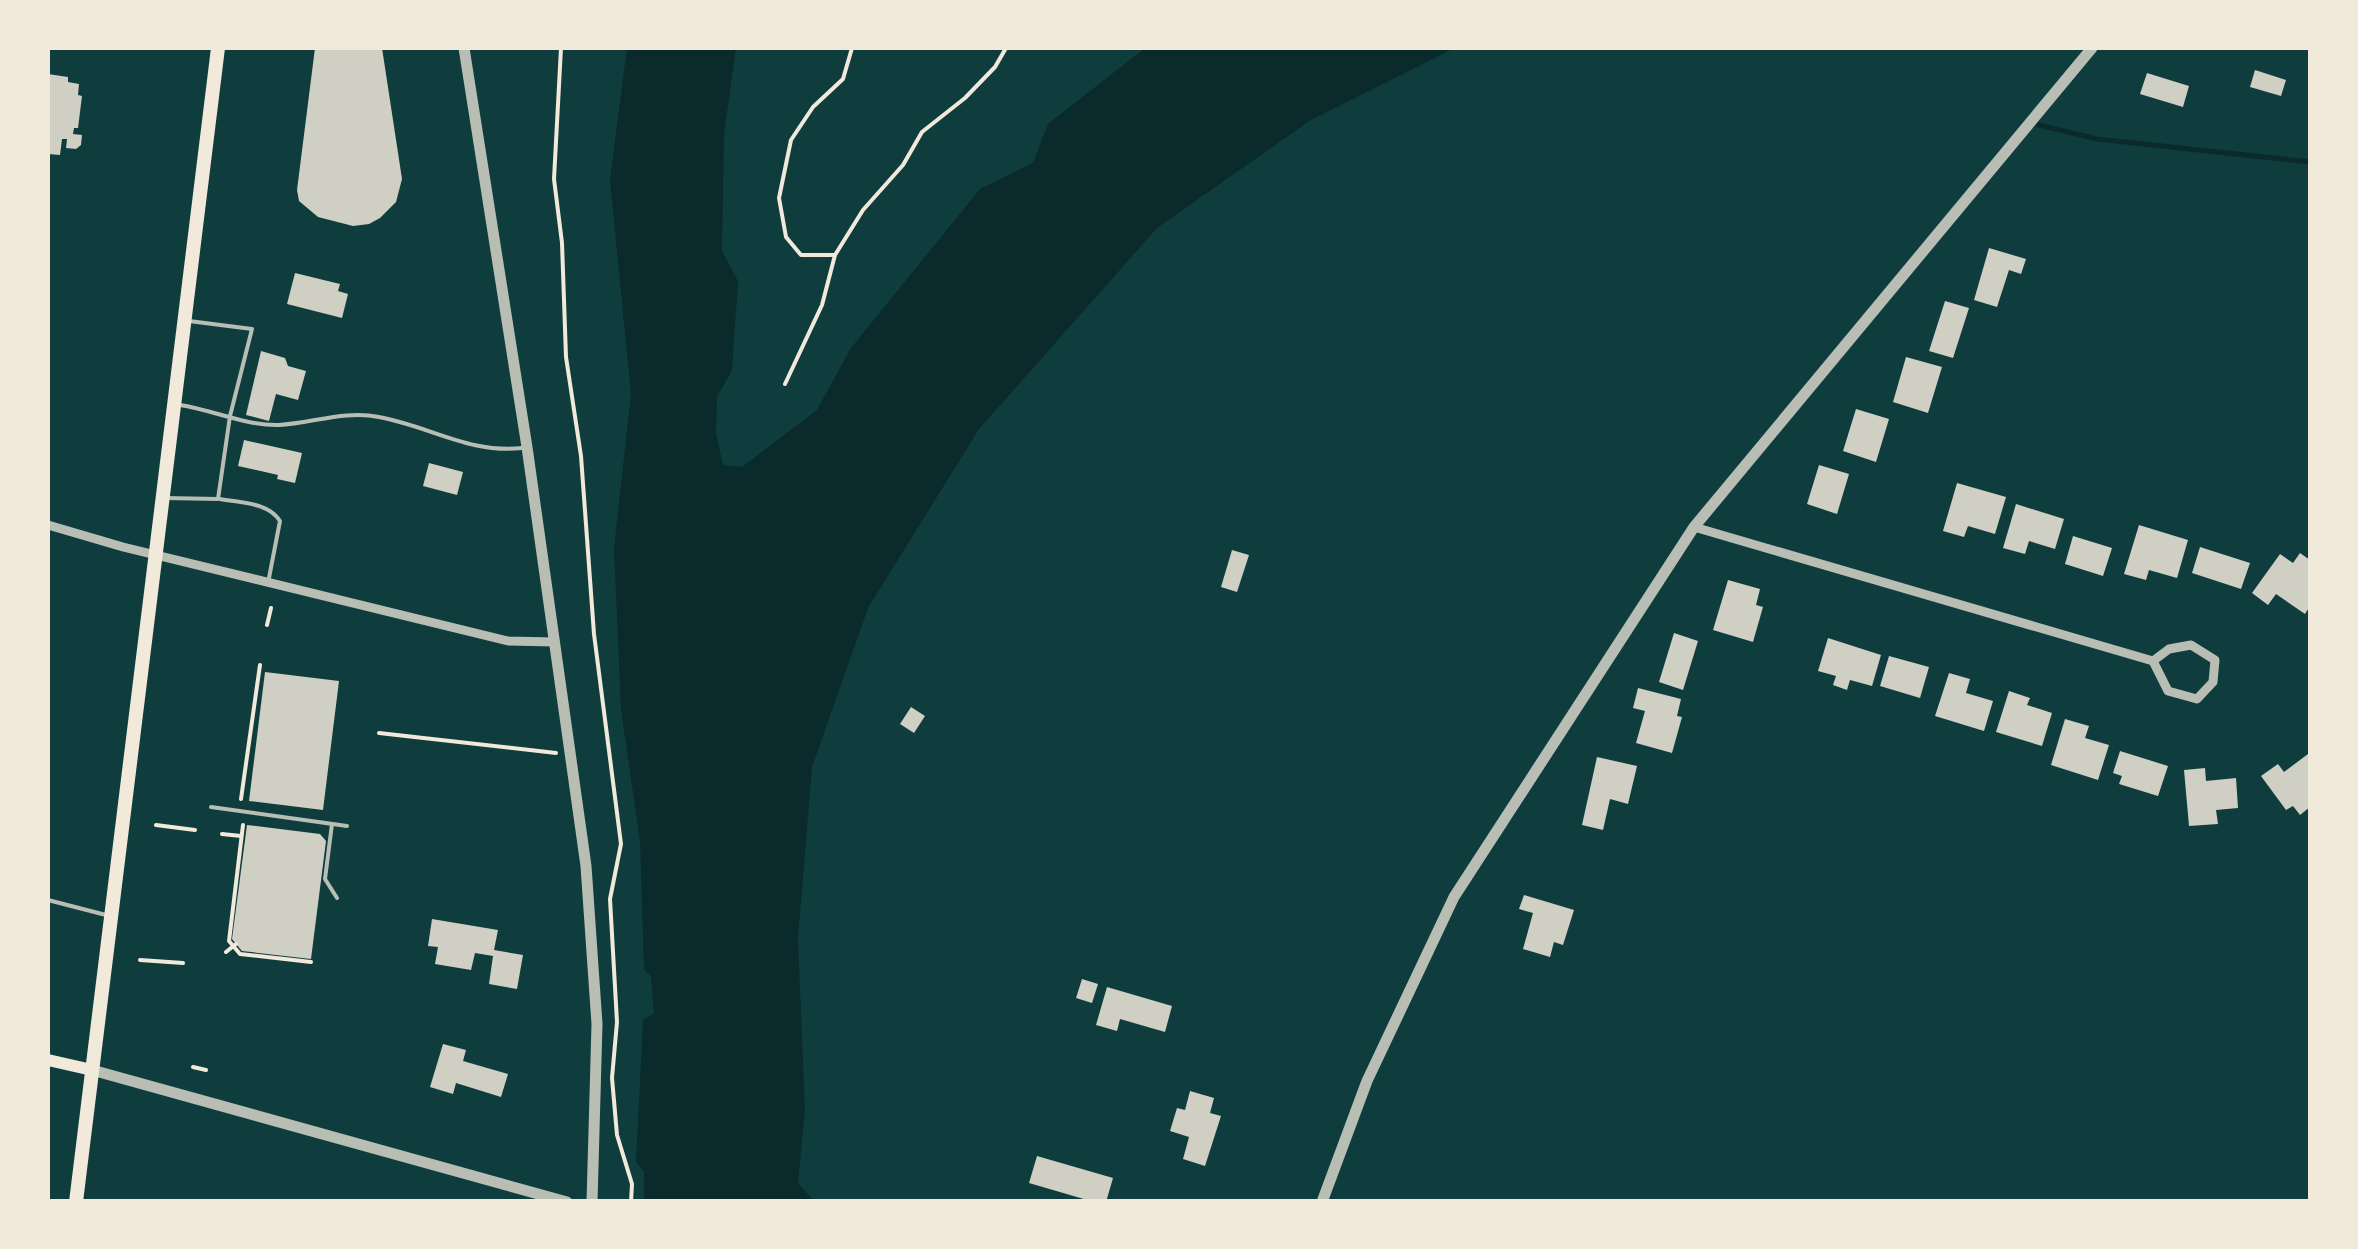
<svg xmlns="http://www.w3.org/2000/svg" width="2358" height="1249" font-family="'Asap Condensed',sans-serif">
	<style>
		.water { fill: #0a2a2b }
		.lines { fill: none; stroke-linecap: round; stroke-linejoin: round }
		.stream { stroke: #0a2a2b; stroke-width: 5 }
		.building { fill: #cfcfc3 }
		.path { stroke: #f1e9da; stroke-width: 4 }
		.service { stroke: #b8beb3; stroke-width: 4 }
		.minor { stroke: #b8beb3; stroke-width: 9 }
		.tertiary { stroke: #b8beb3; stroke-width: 11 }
		.secondary { stroke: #f1e9da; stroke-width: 12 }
		.primary { stroke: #f1e9da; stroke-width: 14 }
	</style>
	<rect width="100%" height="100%" fill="#0f3d3e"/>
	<!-- water -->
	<path class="water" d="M627,48h109l-12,86 -2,117 16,30 -6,89 -15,27 -1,36 7,32 19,2 75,-57 34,-62 129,-159 53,-26 15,-39 97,-76h310l-144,72 -154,108 -178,201 -111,179 -56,159 -14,172 7,171 -7,73 16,18h-170v-29l-8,-10 7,-142 11,-7 -3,-36 -7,-8 -4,-128 -19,-131 -7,-162 17,-154 -21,-214z"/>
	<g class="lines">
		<!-- stream -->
		<path class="stream" d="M2039,125l58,14 213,23"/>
	</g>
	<!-- building -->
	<path class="building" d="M315,48h67l20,131 -6,23 -16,16 -11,6 -16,2 -35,-9 -19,-16 -2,-11z
		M2255,70l31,10 -5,16 -31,-9z
		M2147,73l42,13 -6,21 -43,-13z
		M48,74l20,3v5l11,2 -1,11 4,1 -4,32h-4l-1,6 9,1 -1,10 -5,4 -10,-1 1,-9h-5l-2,16 -12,-1z
		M1989,248l37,11 -5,15 -12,-4 -12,37 -23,-7z
		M295,273l45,11 -2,7 10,3 -6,24 -55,-14z
		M1945,301l24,7 -16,50 -24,-7z
		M261,351l24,7 3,8 18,5 -8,29 -22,-6 -7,27 -23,-6z
		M1906,357l36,10 -14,46 -35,-11z
		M1856,409l33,10 -13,43 -33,-11z
		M244,440l58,13 -7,30 -18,-4 1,-4 -40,-9z
		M429,463l34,9 -6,23 -34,-9z
		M1819,465l30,9 -12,40 -30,-10z
		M1957,483l49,14 -11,37 -27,-8 -4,11 -21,-6z
		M2016,504l48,15 -9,30 -26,-8 -4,13 -22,-6z
		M2139,525l49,15 -11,38 -28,-8 -3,10 -22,-6z
		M2073,536l39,12 -9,28 -38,-12z
		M2200,547l50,16 -9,26 -49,-16z
		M1232,550l17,5 -12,37 -16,-5z
		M2300,553l10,7v46l-5,8 -29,-20 -8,11 -16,-12 28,-39 13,9z
		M1728,580l32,9 -4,16 7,2 -10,35 -40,-12z
		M1674,633l24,8 -15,49 -24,-8z
		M1828,638l53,17 -9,31 -22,-6 -3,10 -14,-5 3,-9 -18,-5z
		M1889,656l40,11 -9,31 -40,-12z
		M265,672l74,9 -16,129 -74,-9z
		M1949,673l21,6 -4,14 27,8 -9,30 -49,-15z
		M1638,688l43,11 -4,17 5,1 -10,36 -36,-10 9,-32 -12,-3z
		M2009,691l21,7 -3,7 25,8 -10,33 -46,-14z
		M911,707l14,9 -11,17 -14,-9z
		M2065,719l24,7 -4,12 24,7 -11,35 -47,-15z
		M2120,751l48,15 -10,30 -39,-12 3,-8 -9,-3z
		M2308,754l2,4v49l-10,8 -7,-9 -7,4 -25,-34 17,-12 6,8z
		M1597,757l40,9 -9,38 -18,-5 -7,31 -21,-5z
		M2205,768l1,13 30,-3 2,30 -22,2 2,14 -29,2 -5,-56z
		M247,825l73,9 6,7 -15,118 -69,-8 -10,-12z
		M1524,895l50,15 -11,35 -9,-3 -4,15 -27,-8 10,-36 -14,-4z
		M432,919l66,11 -4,20 29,5 -6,34 -28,-5 4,-28 -18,-3 -4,17 -36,-6 3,-17 -10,-1z
		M1082,979l16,5 -6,19 -16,-5z
		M1107,987l65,19 -7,26 -45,-13 -3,12 -21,-6z
		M443,1044l23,6 -3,11 45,13 -7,23 -45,-14 -3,11 -23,-7z
		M1190,1091l24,7 -4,15 11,3 -16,50 -22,-7 6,-22 -19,-6 7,-23 8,2z
		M1037,1156l76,22 -7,24h-12l-65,-19z"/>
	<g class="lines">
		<!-- path -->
		<path class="path" d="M561,48l-7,131 8,64 4,114 15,99 13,178 27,210 -11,55 7,123 -5,56 5,57 15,49 -1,18
			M852,48l-9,31 -30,28 -22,33 -12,58 7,39 15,18h34l28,-45 40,-45 19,-33 43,-34 30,-31 11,-19
			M785,384l37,-79 13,-50
			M267,625l4,-17
			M379,733l177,20
			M241,799l19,-134
			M156,825l39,5
			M243,825l-14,116 11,13 71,8
			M222,834l19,2
			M226,952l10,-8
			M140,960l43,3
			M193,1067l13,3"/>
		<!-- service -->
		<path class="service" d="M180,405c33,5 66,21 99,20 34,-2 66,-15 100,-8 50,9 91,37 143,31
			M165,498l53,1 12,-83 22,-87 -63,-8
			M220,499c21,4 48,3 60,22l-12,62
			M211,807l136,19
			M332,824l-7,55 12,19
			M48,900l58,15"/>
		<!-- minor -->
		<path class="minor" d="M48,525l75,22 385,94 47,1
			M1694,527l459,134 15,30 29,8 16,-17 2,-22 -24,-15 -22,4 -16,12"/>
		<!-- tertiary -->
		<path class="tertiary" d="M464,48l63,399 59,419 11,158 -5,178
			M92,1070l475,132
			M1322,1202l45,-121 87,-184 240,-370 398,-479"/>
		<!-- secondary -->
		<path class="secondary" d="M48,1060l44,10"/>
		<!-- primary -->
		<path class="primary" d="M76,1202l142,-1154"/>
	</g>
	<!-- border -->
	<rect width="2358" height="1249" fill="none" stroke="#f1e9da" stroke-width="100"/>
</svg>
